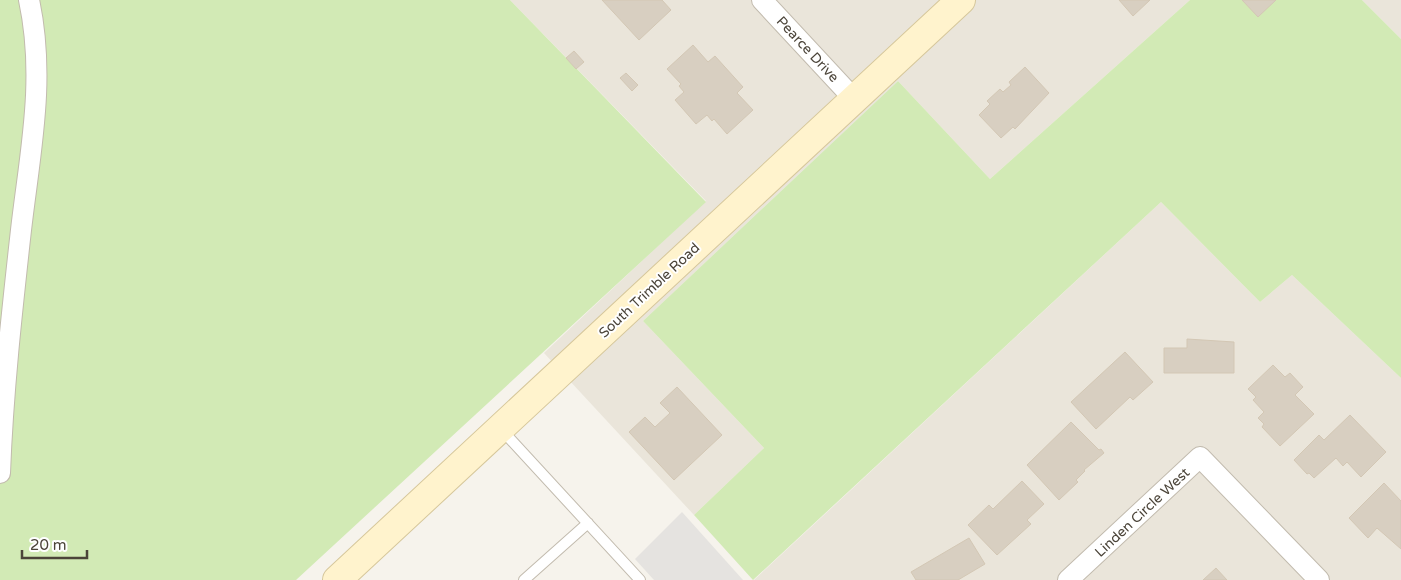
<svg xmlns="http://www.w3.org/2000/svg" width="1401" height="580" font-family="'Varela Round',sans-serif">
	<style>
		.residential { fill: #eae5da }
		.green { fill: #d2eab5 }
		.parking { fill: #e5e3e0 }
		.building { fill: #d8cfc1; stroke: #d3c7b4 }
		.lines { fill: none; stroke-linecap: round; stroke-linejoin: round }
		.service-casing { stroke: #c2bbae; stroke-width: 12 }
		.minor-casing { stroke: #c2bbae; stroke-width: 22 }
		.secondary-casing { stroke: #d6c79b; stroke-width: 30 }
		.service { stroke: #fff; stroke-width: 10 }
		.minor { stroke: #fff; stroke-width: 20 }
		.secondary { stroke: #fff3cd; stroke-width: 28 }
		.labels { text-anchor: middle; stroke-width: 4; stroke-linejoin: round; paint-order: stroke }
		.street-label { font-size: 14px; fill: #4b4439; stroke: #fff }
	</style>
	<rect width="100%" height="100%" fill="#f6f3ec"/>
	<!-- residential -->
	<path class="residential" d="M510,0h680l-200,179 -92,-98 -255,240 121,127 -70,67 -150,-162 162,-152z
		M1362,0h39v39z
		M1161,202l99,100 32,-27 109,103v202h-647z"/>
	<!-- green -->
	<path class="green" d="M0,0h510l196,202 -410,378h-296z
		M1190,0h172l39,39v339l-109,-103 -32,27 -99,-100 -408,378 -59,-65 70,-67 -121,-127 255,-240 92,98z"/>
	<!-- parking -->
	<path class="parking" d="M682,512l61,68h-89l-19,-21z"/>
	<!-- building -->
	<path class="building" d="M602,0h60l9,10 -32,30z
		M1119,0h31l-17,16z
		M1242,0h34l-18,17z
		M693,45l15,17 7,-6 28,31 -6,6 16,17 -26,24 -13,-15 -2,2 -5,-6 -11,9 -21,-24 9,-8 -5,-6 2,-2 -14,-15z
		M574,51l10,11 -8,7 -10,-11z
		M1025,67l24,26 -34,36 -2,-2 -12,11 -22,-23 11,-11 -3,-3 13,-12 3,3 8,-7 -2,-3z
		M626,73l12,12 -6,6 -12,-13z
		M1187,339l47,3v31h-70v-25h23z
		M1125,352l28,30 -20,18 -3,-3 -34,32 -25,-27z
		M1273,365l12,12 5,-4 13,14 -8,8 19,19 -34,32 -18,-19 2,-3 -6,-6 6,-6 -11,-12 3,-3 -8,-8z
		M677,387l45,48 -48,45 -45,-48 16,-15 10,10 15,-14 -10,-10z
		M1350,415l36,37 -25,25 -14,-15 -4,4 -7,-8 -22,20 -5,-5 -2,1 -13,-14 25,-25 5,5z
		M1071,422l28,28 2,-1 3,4 -20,17 1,1 -9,9 2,2 -19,18 -32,-35z
		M1022,481l22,23 -17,16 4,4 -34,31 -29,-30 21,-20 4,4z
		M1384,483l17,18v48l-24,-21 -9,10 -19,-20z
		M969,538l16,26 -27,16h-42l-5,-8z
		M1216,568l11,12h-24z"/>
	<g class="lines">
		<defs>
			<path id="service" d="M501,429l139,151
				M524,580l64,-57"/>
			<path id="minor" d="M762,0l92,99
				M0,473c3,-81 12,-162 21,-243 9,-78 25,-151 8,-230
				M1068,580l132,-123 119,123"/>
			<path id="secondary" d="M337,580l624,-580"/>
		</defs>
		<!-- service casing -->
		<use href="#service" class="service-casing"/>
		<!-- minor casing -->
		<use href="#minor" class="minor-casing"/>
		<!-- secondary casing -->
		<use href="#secondary" class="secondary-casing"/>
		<!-- service -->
		<use href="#service" class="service"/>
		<!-- minor -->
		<use href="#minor" class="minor"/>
		<!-- secondary -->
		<use href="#secondary" class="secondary"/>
	</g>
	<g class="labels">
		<!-- street labels -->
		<g class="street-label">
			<text transform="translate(808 49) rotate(47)" y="5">Pearce Drive</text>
			<text transform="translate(649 290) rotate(-43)" y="5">South Trimble Road</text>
			<text transform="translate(1142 512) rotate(-43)" y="5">Linden Circle West</text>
		</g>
	</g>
	<!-- scale -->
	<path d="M22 550v8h65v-8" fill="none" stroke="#4b4439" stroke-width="2.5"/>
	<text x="30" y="550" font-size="15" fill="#4b4439" stroke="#ffffff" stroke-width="4" paint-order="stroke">20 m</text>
</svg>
